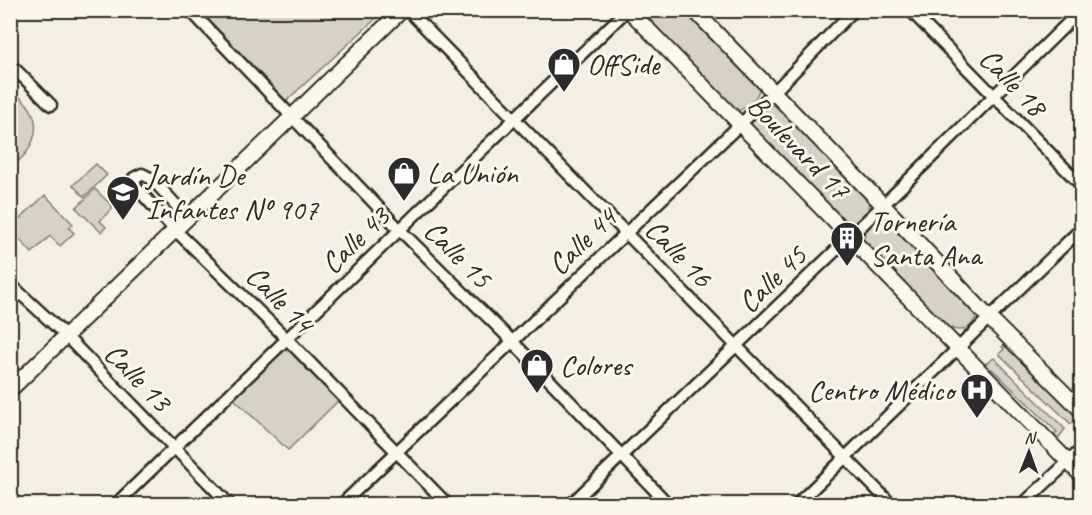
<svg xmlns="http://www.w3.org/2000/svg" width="1092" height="515" font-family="Caveat,sans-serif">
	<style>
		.green { fill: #d5d2c9; stroke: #807e7a; stroke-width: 1.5 }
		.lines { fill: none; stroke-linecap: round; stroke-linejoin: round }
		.minor-casing { stroke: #2b2b2b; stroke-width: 15 }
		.secondary-casing { stroke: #2b2b2b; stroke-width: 18 }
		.minor { stroke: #fbf7ec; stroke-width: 10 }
		.secondary { stroke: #fbf7ec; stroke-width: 14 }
		.labels { text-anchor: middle; stroke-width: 6; stroke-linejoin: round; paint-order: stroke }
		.poi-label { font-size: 30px; fill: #2b2b2b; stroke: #fbf7ec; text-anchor: start }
		.street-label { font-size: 30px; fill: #2b2b2b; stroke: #fbf7ec }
	</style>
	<rect width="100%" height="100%" fill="#f3efe4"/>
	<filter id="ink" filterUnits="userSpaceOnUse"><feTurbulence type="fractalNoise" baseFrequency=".0167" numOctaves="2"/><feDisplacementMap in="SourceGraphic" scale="12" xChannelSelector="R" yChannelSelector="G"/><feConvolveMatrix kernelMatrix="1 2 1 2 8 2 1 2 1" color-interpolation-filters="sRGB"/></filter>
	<g filter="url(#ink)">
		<!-- green -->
		<path class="green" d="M196,11h188l-99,91z
			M642,11h45l70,73 2,4c0,9 -14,22 -23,23l-95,-97z
			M11,89c6,6 16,13 20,21 12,22 -2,45 -20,57z
			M773,105l5,1 92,95 -2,10 -14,12 -8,1 -97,-97c2,-10 14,-21 24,-22z
			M96,164l11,11 -23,22 -11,-12z
			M95,189l18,18 -13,14 6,6 -5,5 -25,-24z
			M45,195l28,29 -4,4 5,5 -14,13 -10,-10 -18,17 -21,-23v-3z
			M883,217l6,2 88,94c-4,16 -15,21 -29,14l-83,-81c-5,-12 7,-26 18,-29z
			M1008,344l73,74 -4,4 -2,-1 -4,3 -72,-70 5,-5 -2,-2z
			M283,350l7,1 49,49 -51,50 -55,-52z
			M994,358l71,71 -8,11 -6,-5 6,-3 -65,-63 -6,1 -4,-4z"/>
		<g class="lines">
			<defs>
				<path id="minor" d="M190,10l210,220 113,112 155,162
					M408,10l483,494
					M910,10l172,176
					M10,64l41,41
					M188,218l-36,-39 -10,-5 -8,4 2,9 34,38 117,114 160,165
					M10,284l51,47 168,173
					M116,504l511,-494
					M342,504l431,-411 81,-83
					M571,504l312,-299 198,-195
					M797,504l285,-276
					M1023,504l59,-55"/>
				<path id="secondary" d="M629,10l453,466
					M694,10l189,195 106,113 93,93
					M10,390l392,-380"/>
			</defs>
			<!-- minor casing -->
			<use href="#minor" class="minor-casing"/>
			<!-- secondary casing -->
			<use href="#secondary" class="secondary-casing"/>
			<!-- minor -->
			<use href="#minor" class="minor"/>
			<!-- secondary -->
			<use href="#secondary" class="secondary"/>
		</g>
	</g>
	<!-- icons -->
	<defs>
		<symbol id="shop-pin" viewBox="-11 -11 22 30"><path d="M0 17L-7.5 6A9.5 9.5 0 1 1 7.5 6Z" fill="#2b2b2b" stroke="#fbf7ec"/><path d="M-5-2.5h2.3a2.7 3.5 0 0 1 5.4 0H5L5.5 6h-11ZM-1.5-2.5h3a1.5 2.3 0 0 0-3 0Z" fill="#fff"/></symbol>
		<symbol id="school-pin" viewBox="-11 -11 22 30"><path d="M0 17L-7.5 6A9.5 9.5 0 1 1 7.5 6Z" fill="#2b2b2b" stroke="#fbf7ec"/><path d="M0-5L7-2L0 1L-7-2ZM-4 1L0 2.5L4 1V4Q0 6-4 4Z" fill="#fff"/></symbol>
		<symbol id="building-pin" viewBox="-11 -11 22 30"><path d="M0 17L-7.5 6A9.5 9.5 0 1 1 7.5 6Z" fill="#2b2b2b" stroke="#fbf7ec"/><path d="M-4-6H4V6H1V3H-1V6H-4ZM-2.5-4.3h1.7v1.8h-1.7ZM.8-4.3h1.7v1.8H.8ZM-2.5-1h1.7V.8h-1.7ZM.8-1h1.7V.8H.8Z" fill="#fff"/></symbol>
		<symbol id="hospital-pin" viewBox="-11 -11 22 30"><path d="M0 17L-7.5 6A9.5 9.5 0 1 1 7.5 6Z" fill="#2b2b2b" stroke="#fbf7ec"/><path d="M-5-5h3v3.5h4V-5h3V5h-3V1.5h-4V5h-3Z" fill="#fff"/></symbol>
	</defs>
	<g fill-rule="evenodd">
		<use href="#shop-pin" x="545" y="45" width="38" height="52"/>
		<use href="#shop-pin" x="385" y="154" width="38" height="52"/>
		<use href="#school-pin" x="104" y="173" width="38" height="52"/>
		<use href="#building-pin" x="828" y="219" width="38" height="52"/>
		<use href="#shop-pin" x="518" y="346" width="38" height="52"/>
		<use href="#hospital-pin" x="958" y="371" width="38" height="52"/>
	</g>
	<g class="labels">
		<!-- poi labels -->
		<g class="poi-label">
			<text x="587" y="74">OffSide</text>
			<text x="427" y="183">La Unión</text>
			<text x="146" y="185">Jardín De<tspan x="146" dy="34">Infantes Nº 907</tspan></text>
			<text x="870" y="231">Tornería<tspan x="870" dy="34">Santa Ana</tspan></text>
			<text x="560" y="375">Colores</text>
			<text x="954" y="400" text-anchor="end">Centro Médico</text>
		</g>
		<!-- street labels -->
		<g class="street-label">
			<text transform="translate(1013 82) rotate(46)" y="10">Calle 18</text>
			<text transform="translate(799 147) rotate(46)" y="10">Boulevard 17</text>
			<text transform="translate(355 240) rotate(-44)" y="10">Calle 43</text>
			<text transform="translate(582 241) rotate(-44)" y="10">Calle 44</text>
			<text transform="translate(679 253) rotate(46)" y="10">Calle 16</text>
			<text transform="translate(458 254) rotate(45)" y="10">Calle 15</text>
			<text transform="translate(772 279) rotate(-44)" y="10">Calle 45</text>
			<text transform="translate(280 299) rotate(45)" y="10">Calle 14</text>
			<text transform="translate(138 377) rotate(46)" y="10">Calle 13</text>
		</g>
	</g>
	<!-- margin -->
	<rect width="1092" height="515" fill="none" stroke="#fbf7ec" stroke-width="36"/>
	<rect x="18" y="18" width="1056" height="479" fill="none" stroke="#2b2b2b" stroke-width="2" filter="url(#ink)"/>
	<!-- north arrow -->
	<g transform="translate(1029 452) rotate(1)" stroke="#fbf7ec" stroke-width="4.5" paint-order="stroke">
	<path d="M0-4.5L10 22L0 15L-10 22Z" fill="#2b2b2b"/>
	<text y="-9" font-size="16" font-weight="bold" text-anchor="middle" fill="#2b2b2b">N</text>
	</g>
</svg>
